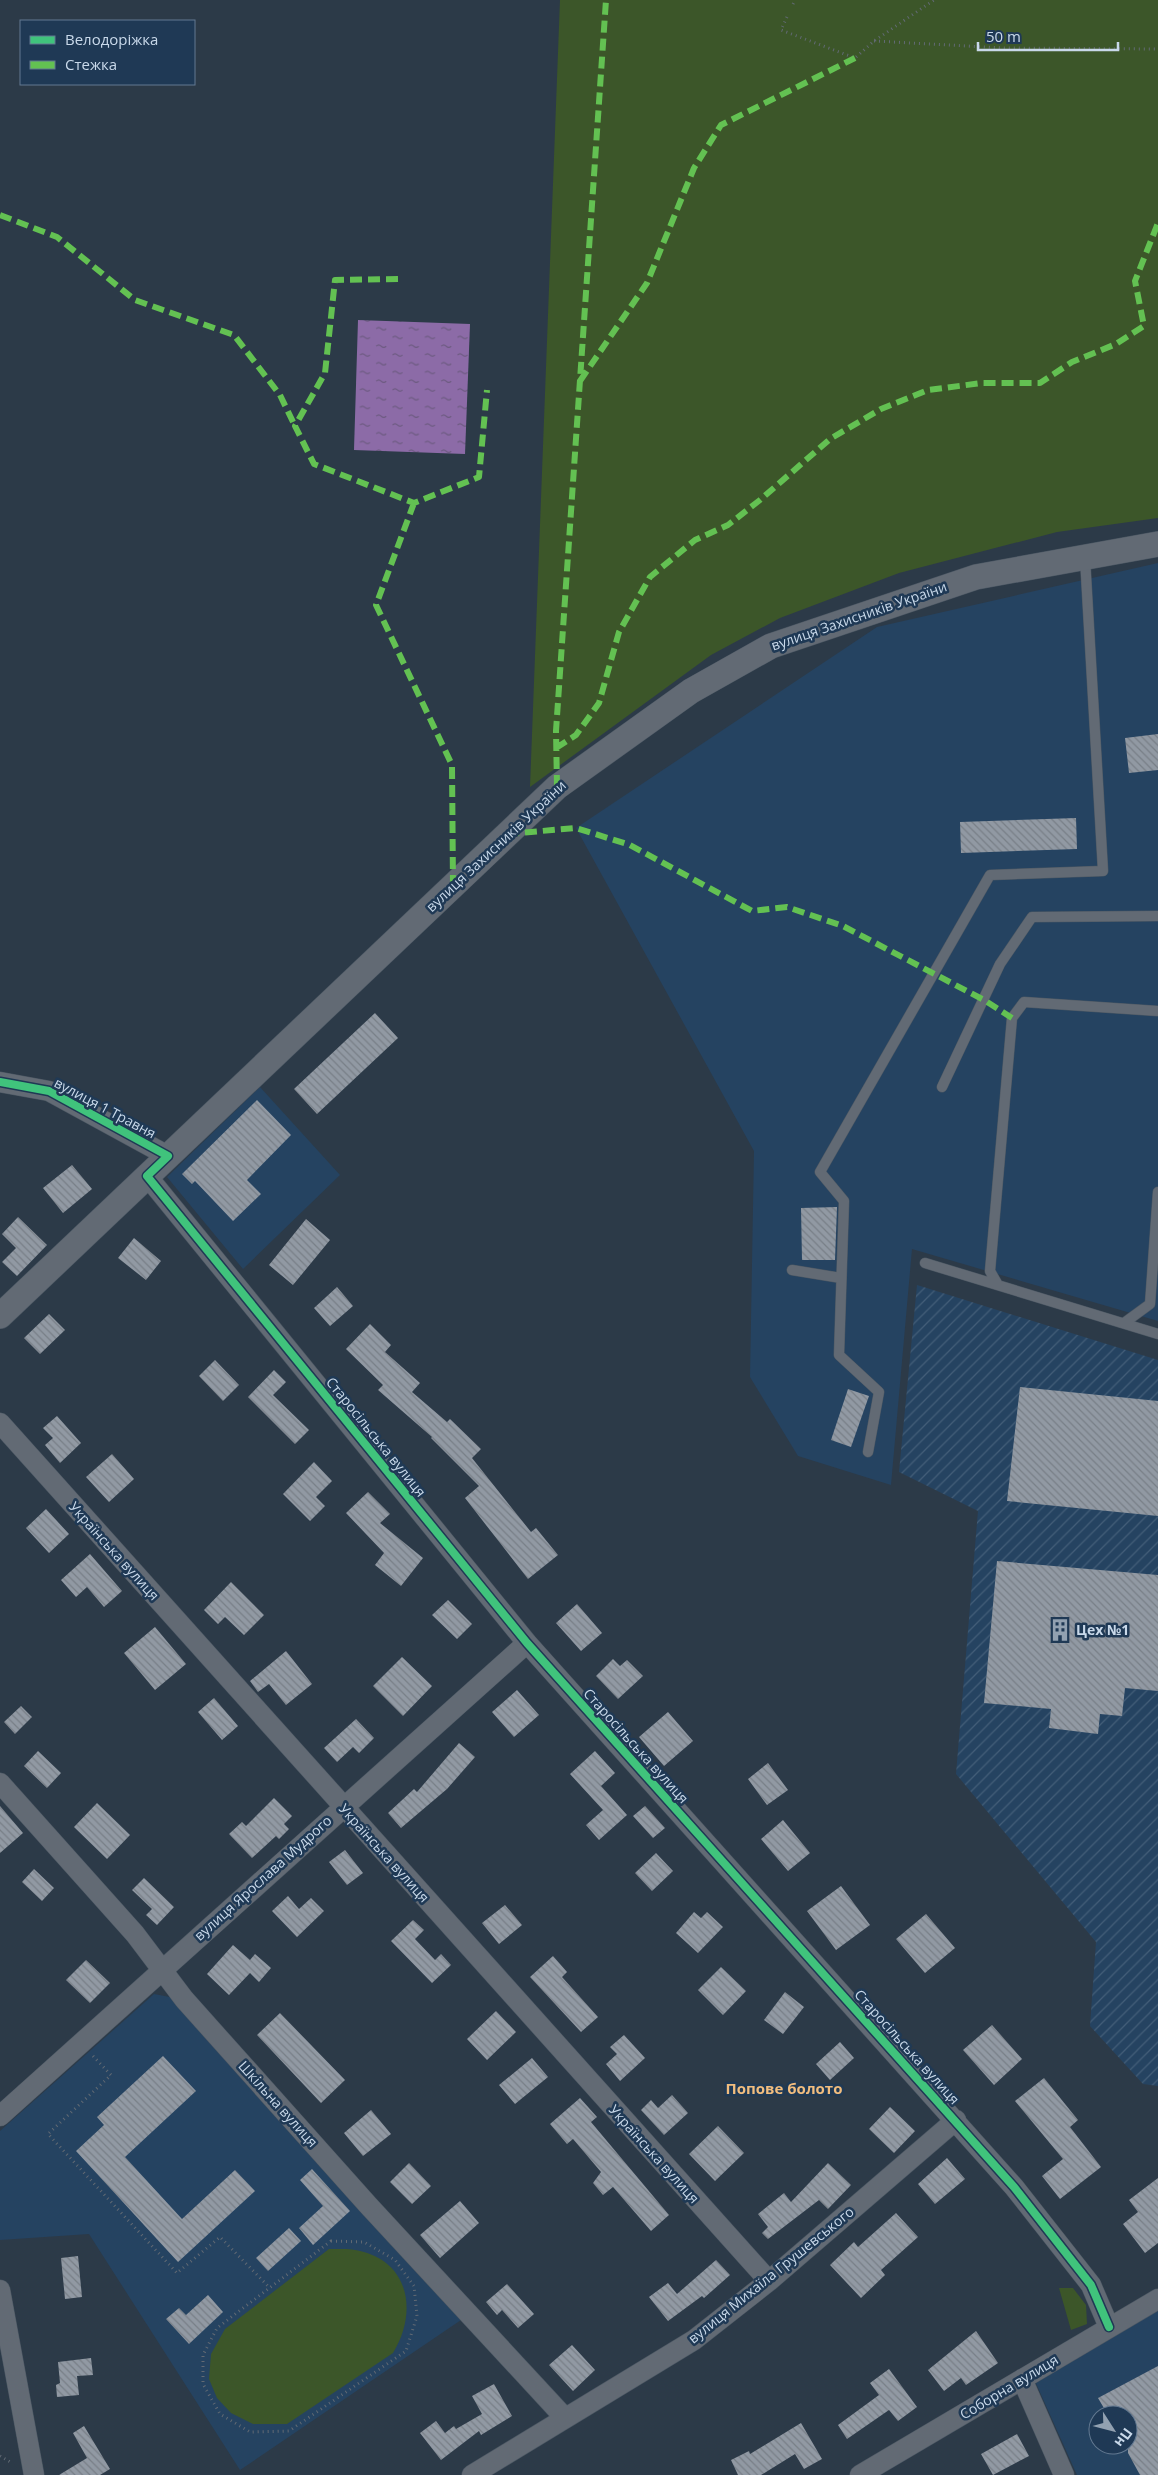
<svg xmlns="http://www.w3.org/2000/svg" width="1158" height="2475" font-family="'Open Sans',sans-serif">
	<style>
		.built { fill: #254361; fill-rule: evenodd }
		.industrial { fill: url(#industrial-furrows) }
		.park { fill: #3c5629 }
		.water { fill: url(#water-ripples) }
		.building { fill: url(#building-back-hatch) }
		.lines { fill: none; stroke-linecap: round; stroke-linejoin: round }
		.service-casing { stroke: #4b5763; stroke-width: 11 }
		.minor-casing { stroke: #4b5763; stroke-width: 21 }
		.tertiary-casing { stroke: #4b5763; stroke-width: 26 }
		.path { stroke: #626a74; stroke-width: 3; stroke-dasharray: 1 4; stroke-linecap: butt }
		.service { stroke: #626a74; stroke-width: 10 }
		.minor { stroke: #626a74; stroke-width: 20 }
		.tertiary { stroke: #626a74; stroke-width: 25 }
		.quiet { stroke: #63c152; stroke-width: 6; stroke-dasharray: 12 6; stroke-linecap: butt }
		.cycleway-casing { stroke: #1f3955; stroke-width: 11 }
		.cycleway { stroke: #40c37c; stroke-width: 8 }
		.labels { text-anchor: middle; stroke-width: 5; stroke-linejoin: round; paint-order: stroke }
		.street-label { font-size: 14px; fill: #c9d9ea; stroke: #1f3955 }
		.poi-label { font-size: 14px; font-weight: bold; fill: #c9d9ea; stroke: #1f3955; text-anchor: start }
		.neighbourhood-label { font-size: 15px; font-weight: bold; fill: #f2bd7e; stroke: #1f3955 }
	</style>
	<defs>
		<pattern id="industrial-furrows" width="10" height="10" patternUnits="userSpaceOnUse" patternTransform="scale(1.25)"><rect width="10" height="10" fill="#254361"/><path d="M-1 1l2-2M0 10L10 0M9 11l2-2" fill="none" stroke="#435e78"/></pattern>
		<pattern id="water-ripples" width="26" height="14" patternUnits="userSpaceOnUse" patternTransform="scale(1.25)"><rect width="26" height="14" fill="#8c6ba7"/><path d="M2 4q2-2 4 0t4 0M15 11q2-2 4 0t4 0" fill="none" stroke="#6c5a80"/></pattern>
		<pattern id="building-back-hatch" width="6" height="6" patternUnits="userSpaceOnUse" patternTransform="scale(1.25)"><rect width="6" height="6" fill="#9199a3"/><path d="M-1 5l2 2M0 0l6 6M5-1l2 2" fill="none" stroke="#787f87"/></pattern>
	</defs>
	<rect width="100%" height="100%" fill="#2c3a48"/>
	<!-- built -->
	<path class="built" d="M1158,563v758l-246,-72 -21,236 -93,-29 -48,-79 4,-226 -178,-323 301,-201z
		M260,1087l80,88 -97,94 -76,-92z
		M154,1994l21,4 286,322 -221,150 -151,-236 -89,6v-109z
		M1158,2311v164h-81l-43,-96zM1098,2415h30v30h-30z"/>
	<!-- industrial -->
	<path class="industrial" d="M917,1285l241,75v726l-15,-2 -53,-58 6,-84 -140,-168 22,-263 -79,-39z"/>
	<!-- park -->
	<path class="park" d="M560,0h598v518l-101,14 -158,41 -119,45 -69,37 -181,132z
		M329,2249c11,0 23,-1 35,3 48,14 52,64 29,101l-106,71h-34l-22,-11 -14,-15 -8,-19 2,-25 14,-25z
		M1059,2288h14l13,17 1,19 -16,6z"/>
	<!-- water -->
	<path class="water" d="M358,320l112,4 -5,130 -111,-4z"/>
	<!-- building -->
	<path class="building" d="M1158,734v36l-29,3 -4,-35z
		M1076,818l1,31 -116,4 -1,-31z
		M375,1013l23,25 -81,76 -23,-25z
		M257,1100l34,35 -44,45 14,14 -28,27 -38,-40 -3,3 -10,-10z
		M72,1165l20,24 -29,24 -20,-25z
		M837,1207l-2,53h-33l-1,-52z
		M18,1217l29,28 -30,31 -15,-14 14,-14 -14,-14z
		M306,1219l24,21 -37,45 -24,-20z
		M134,1238l27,23 -15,19 -28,-22z
		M337,1287l16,19 -23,20 -16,-18z
		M49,1314l16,16 -25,24 -16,-16z
		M370,1324l21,21 -6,7 35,31 -8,9 35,30 3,-3 31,30 -9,9 59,74 5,-4 22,27 -30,24 -63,-81 14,-12 -48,-48 1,-1 -54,-47 5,-5 -37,-36z
		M215,1360l24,25 -16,16 -24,-25z
		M274,1370l12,12 -13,13 36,35 -14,14 -47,-47z
		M1020,1387l138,14v115l-151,-15z
		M848,1389l21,7 -18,51 -20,-7z
		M57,1416l24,27 -21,20 -15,-18 8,-7 -10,-10z
		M112,1454l22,25 -25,23 -23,-25z
		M314,1462l18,19 -16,16 9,9 -15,15 -27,-27z
		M368,1492l22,22 -10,9 43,35 -22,28 -26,-21 9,-12 -38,-40z
		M46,1509l23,25 -20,19 -23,-25z
		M90,1554l32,37 -18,16 -17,-20 -11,10 -15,-17z
		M997,1561l161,14v116l-33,-3 -3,28 -22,-2 -2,20 -49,-6 2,-19 -67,-6z
		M231,1582l33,33 -20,20 -19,-18 -7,7 -14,-14z
		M448,1600l24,24 -15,15 -25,-24z
		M577,1604l25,29 -21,18 -25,-28z
		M155,1627l31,37 -31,26 -31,-37z
		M286,1651l26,33 -26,21 -17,-21 -11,8 -8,-11z
		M402,1657l30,29 -29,30 -30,-30z
		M613,1659l7,7 7,-6 16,16 -25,23 -22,-23z
		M517,1690l22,25 -25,22 -22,-25z
		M214,1698l24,28 -16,14 -24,-28z
		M21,1706l11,11 -17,17 -11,-12z
		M668,1712l25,29 -29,25 -25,-29z
		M356,1719l18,19 -15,15 -6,-6 -16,15 -13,-14z
		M459,1743l16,14 -28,32 -46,39 -13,-15 26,-24 3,3z
		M38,1751l23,22 -14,15 -23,-22z
		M595,1751l20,22 -14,13 26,29 -28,25 -13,-15 17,-15 -33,-36z
		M768,1763l20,27 -21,15 -19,-26z
		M274,1798l18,18 -8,8 5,5 -10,10 -3,-3 -24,22 -23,-24 13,-12 4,4z
		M97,1803l33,32 -23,24 -33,-32z
		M0,1806l23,27 -23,20z
		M645,1806l20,22 -12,10 -20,-22z
		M783,1820l27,33 -22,18 -27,-32z
		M345,1850l18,23 -16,12 -18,-23z
		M656,1853l17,18 -21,20 -17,-18z
		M34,1869l20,19 -12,13 -20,-19z
		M144,1878l30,29 -17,18 -11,-10 6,-6 -20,-19z
		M841,1886l29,39 -34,25 -29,-39z
		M288,1896l11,13 12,-11 13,13 -27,26 -25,-26z
		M505,1905l17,20 -23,19 -17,-21z
		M694,1912l7,6 6,-6 16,15 -25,26 -22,-20z
		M926,1914l29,34 -30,25 -29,-34z
		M413,1920l11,10 -9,9 20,21 6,-6 10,11 -19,18 -41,-42z
		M233,1945l17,15 5,-6 16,14 -12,14 -9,-9 -21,22 -22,-21z
		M553,1956l14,16 -5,5 36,40 -17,15 -51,-55z
		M86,1960l24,23 -20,20 -24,-23z
		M721,1967l25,24 -23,24 -25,-25z
		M785,1992l19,15 -21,27 -19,-14z
		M496,2011l20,21 -29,28 -20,-21z
		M280,2013l65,67 -24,23 -64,-68z
		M992,2025l30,34 -28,26 -31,-35z
		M624,2035l21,23 -25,23 -14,-17 11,-10 -7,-7z
		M840,2042l14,16 -24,22 -14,-16z
		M163,2056l33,35 -71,66 57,62 53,-49 20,21 -77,71 -102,-111 28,-26 -7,-8z
		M532,2058l16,19 -33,27 -16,-19z
		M1044,2078l34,42 -8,7 31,40 -41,32 -18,-23 21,-17 -48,-58z
		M672,2095l16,18 -24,22 -23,-25 10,-10 7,8z
		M580,2098l17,19 -6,5 78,93 -18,16 -38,-44 -10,8 -10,-12 8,-11 -28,-33 -6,5 -17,-20z
		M890,2107l25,24 -21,22 -25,-24z
		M371,2110l20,24 -28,22 -19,-23z
		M718,2126l26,27 -29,28 -26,-27z
		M947,2158l18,21 -30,25 -17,-20z
		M409,2163l22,23 -19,18 -22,-22z
		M828,2163l23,22 -23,24 -9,-9 -51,39 -6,-6 6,-6 -10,-13 26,-21 7,9z
		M312,2169l38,42 -37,34 -14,-17 24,-22 -23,-26z
		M1158,2178v65l-13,10 -22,-29 15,-12 -9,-12z
		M460,2201l19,22 -39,35 -20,-23z
		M896,2213l22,24 -37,33 4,5 -24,23 -31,-33 24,-23 4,5z
		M289,2228l12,13 -33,30 -12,-13z
		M78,2256l4,41 -17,2 -4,-41z
		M716,2260l14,15 -26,23 -2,-2 -34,25 -19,-24 19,-14 9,11z
		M507,2284l27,30 -16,14 -16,-18 -5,5 -11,-13z
		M208,2295l15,17 -34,32 -23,-25 13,-11 7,7z
		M976,2331l22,32 -32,22 -5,-7 -17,13 -16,-21z
		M572,2345l23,25 -22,21 -24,-26z
		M91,2358l2,17 -16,1 2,19 -22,2 -1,-12 4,-2 -2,-21z
		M1158,2366v109h-18l-12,-22v-38h-20l-10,-17z
		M889,2369l28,38 -19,14 -9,-11 -42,29 -9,-14 41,-30 -9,-12z
		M494,2384l18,32 -31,19 -2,-4 -38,29 -21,-27 16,-12 9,12 9,-7 2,3 26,-15 -10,-18z
		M801,2423l21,36 -18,10 -9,-15 -34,21h-23l-7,-15 18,-9 1,3z
		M84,2426l26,43 -10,6h-41l28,-17 -14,-25z
		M1017,2434l12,22 -36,19 -12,-21z"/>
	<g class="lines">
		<defs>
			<path id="service" d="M942,1087l58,-123 32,-47 126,-1
				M925,1263l233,71
				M792,1270l49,8
				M998,1285l-8,-14 22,-253 12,-16 134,9
				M1124,1323l26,-19 8,-112
				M868,1452l11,-60 -40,-37 5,-154 -24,-29 170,-297 113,-4 -18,-313"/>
			<path id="minor" d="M0,1082l49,9 119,65 -21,20 380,467 487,544 77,98 18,42
				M0,1423l769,858
				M0,1783l135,151 49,65 184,206 197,213
				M0,2116l527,-473
				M0,2290l34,185
				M1022,2379l42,96
				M472,2475l222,-135 75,-59 187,-161
				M860,2475l298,-176"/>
			<path id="tertiary" d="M0,1316l557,-529 134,-96 80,-45 205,-69 182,-33"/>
		</defs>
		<!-- service casing -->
		<use href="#service" class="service-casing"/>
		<!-- minor casing -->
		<use href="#minor" class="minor-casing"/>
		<!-- tertiary casing -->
		<use href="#tertiary" class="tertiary-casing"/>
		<!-- path -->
		<path class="path" d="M793,4l2,-4
			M787,17l-6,13 74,28 19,-17 60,-41
			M874,41l130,7 154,1
			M93,2056l18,19 -63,59 129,139 43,-36 49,50
			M331,2241l33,1 31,18 19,26 3,30 -11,35 -117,80 -39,1 -30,-18 -17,-30v-29l14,-27z
			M0,2456l12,7"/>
		<!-- service -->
		<use href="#service" class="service"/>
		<!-- minor -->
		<use href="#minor" class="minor"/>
		<!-- tertiary -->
		<use href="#tertiary" class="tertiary"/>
		<!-- quiet -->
		<path class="quiet" d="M0,215l57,22 78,63 99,35 46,60 15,31
			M398,279l-63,1 -10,93 -30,53 19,38 100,39 65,-26 8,-87
			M580,381l67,-98 47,-115 27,-43 134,-67
			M414,503l-38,102 76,160 1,120
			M556,748l20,-13 23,-32 20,-71 31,-55 45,-37 33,-15 32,-25 70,-61 51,-30 47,-19 54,-7h58l32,-21 44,-18 28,-18 -9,-45 23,-58
			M557,787l-1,-56 50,-731
			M507,834l69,-6 54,17 122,66 35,-4 56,19 141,74 28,18"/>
		<defs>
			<path id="cycleway" d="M0,1082l49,9 119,65 -21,20 380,467 487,544 77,98 18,42"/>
		</defs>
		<!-- cycleway casing -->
		<use href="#cycleway" class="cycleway-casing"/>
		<!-- cycleway -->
		<use href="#cycleway" class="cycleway"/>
	</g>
	<!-- icons -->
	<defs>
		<symbol id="building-bare" viewBox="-9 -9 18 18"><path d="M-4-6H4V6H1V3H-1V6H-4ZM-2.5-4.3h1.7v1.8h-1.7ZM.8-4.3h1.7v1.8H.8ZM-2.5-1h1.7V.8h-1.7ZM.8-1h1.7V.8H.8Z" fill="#92a1b1" stroke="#1f3955" stroke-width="2.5" paint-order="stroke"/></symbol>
	</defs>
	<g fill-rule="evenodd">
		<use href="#building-bare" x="1044" y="1614" width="32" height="32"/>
	</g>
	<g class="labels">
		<!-- street labels -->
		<g class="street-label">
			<text transform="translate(859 616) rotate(-19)" y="5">вулиця Захисників України</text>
			<text transform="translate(496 846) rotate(-43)" y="5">вулиця Захисників України</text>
			<text transform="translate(105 1108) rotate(28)" y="5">вулиця 1 Травня</text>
			<text transform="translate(376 1437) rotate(51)" y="5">Старосільська вулиця</text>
			<text transform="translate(114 1551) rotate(48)" y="5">Українська вулиця</text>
			<text transform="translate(636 1746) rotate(48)" y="5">Старосільська вулиця</text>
			<text transform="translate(384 1853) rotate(48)" y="5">Українська вулиця</text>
			<text transform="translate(263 1878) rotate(-42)" y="5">вулиця Ярослава Мудрого</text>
			<text transform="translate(907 2047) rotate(48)" y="5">Старосільська вулиця</text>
			<text transform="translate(278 2104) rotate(48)" y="5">Шкільна вулиця</text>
			<text transform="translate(654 2154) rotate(48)" y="5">Українська вулиця</text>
			<text transform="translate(771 2275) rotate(-39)" y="5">вулиця Михаїла Грушевського</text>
			<text transform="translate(1009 2387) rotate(-31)" y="5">Соборна вулиця</text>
		</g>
		<!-- poi labels -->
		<g class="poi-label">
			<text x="1076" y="1635">Цех №1</text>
		</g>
		<!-- neighbourhood labels -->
		<g class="neighbourhood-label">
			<text x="784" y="2094">Попове болото</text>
		</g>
	</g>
	<!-- legend -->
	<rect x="20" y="20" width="175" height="65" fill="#1f3955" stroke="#637991"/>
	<rect x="30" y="36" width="25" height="8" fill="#40c37c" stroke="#637991"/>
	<text x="65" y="45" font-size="15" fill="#c9d9ea">Велодоріжка</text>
	<rect x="30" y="61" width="25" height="8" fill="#63c152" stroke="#637991"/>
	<text x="65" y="70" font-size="15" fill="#c9d9ea">Стежка</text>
	<!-- north arrow -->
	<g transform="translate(1113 2430) rotate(126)"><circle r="24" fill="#1f3955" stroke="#637991"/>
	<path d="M0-4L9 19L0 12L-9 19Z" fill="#92a1b1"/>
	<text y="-8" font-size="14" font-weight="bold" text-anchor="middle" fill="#c9d9ea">Пн</text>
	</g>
	<!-- scale -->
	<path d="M978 42v8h140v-8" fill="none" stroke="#c9d9ea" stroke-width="2.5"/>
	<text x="986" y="42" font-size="15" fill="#c9d9ea" stroke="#1f3955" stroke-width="4" paint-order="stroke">50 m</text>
</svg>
